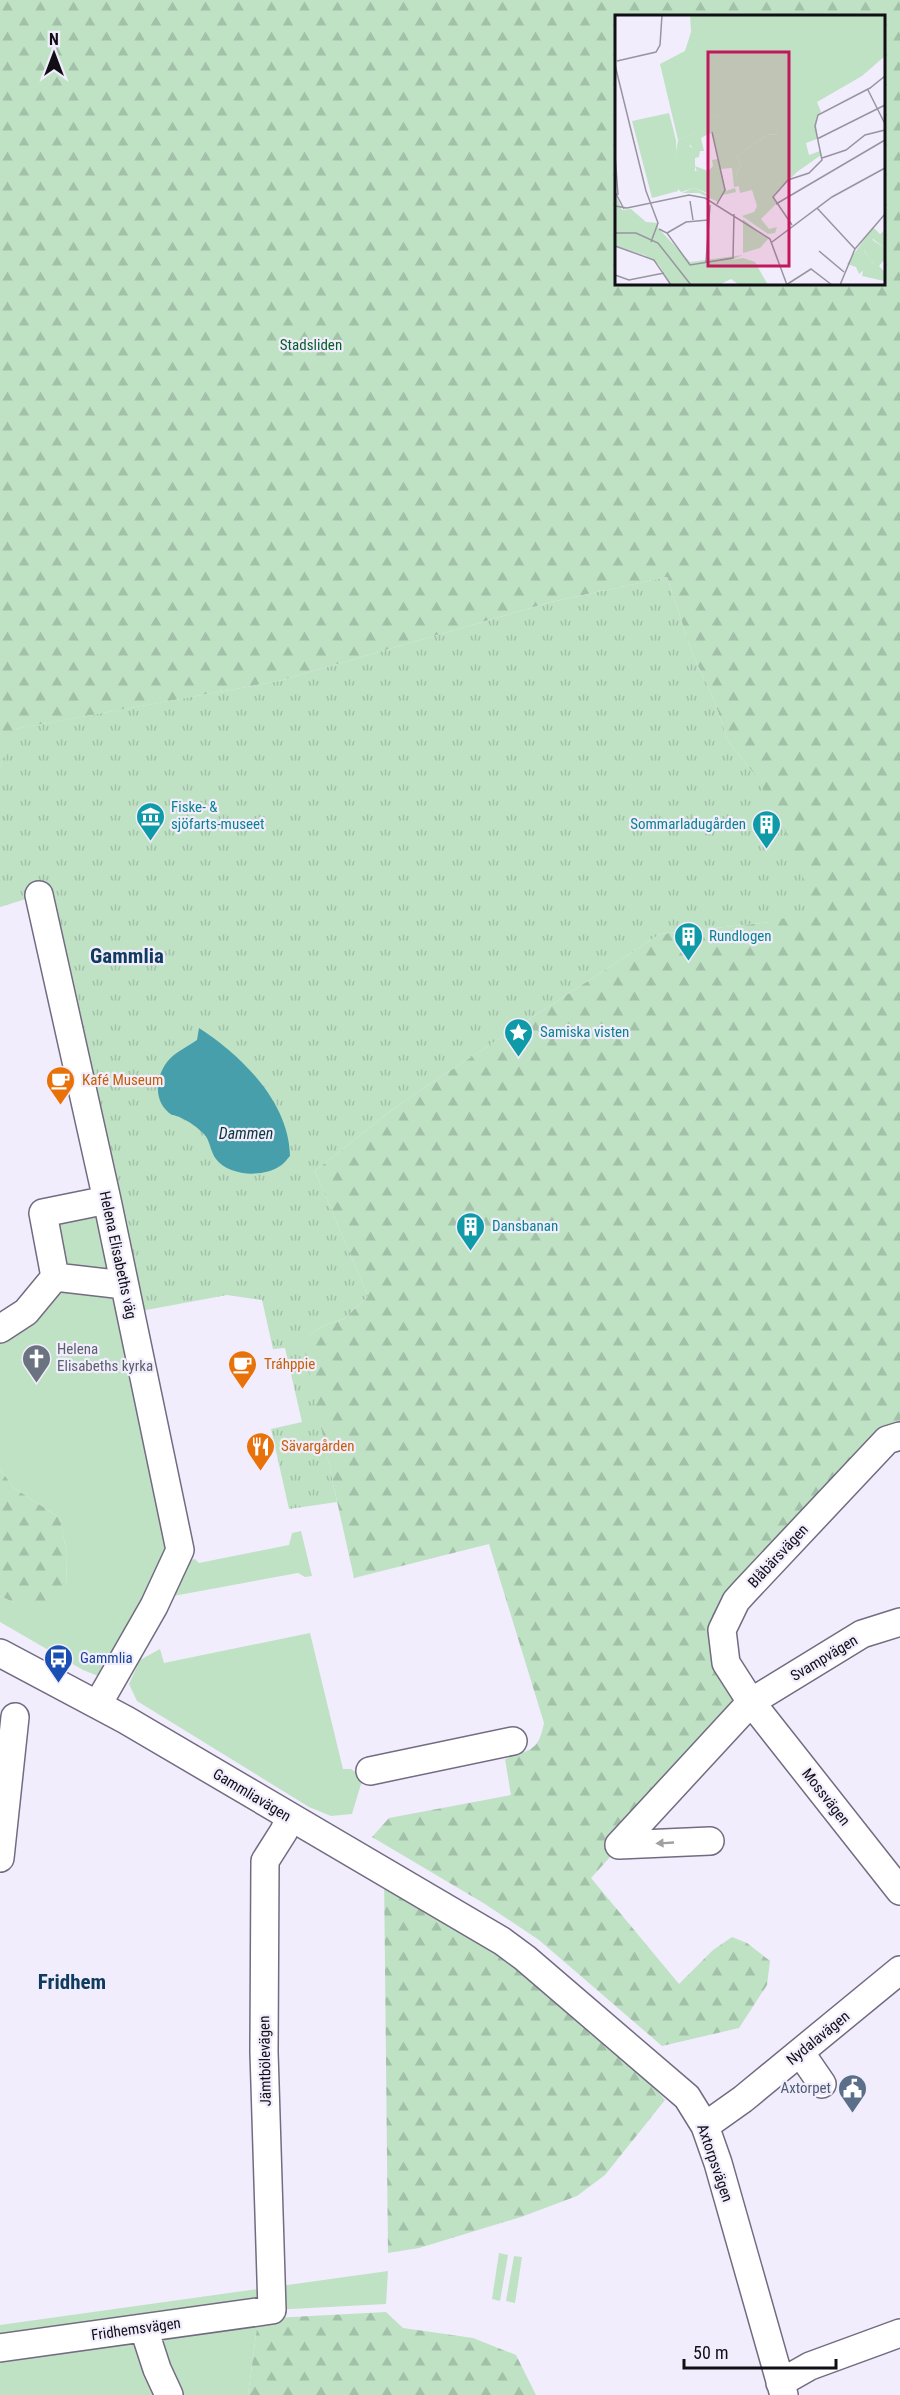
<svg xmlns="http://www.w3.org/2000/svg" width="900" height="2395" font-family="'Roboto Condensed',sans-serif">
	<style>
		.green { fill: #bfe2c5 }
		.forest { fill: url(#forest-firs); fill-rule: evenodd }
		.park { fill: url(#park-tufts) }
		.water { fill: #489fac }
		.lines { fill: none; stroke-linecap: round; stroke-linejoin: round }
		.minor-casing { stroke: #736b81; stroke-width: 30 }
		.minor { stroke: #fff; stroke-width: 27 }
		.oneway { fill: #a09fa2 }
		.labels { text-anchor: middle; stroke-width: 4.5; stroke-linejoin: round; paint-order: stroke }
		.park-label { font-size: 15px; fill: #085f29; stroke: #f2edfc }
		.culture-label { font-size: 15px; fill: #0d838f; stroke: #f2edfc; text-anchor: start }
		.food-label { font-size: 15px; fill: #c56008; stroke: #f2edfc; text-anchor: start }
		.street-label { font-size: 15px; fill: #110e16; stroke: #f2edfc }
		.worship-label { font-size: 15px; fill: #5b616d; stroke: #f2edfc; text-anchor: start }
		.transit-label { font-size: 15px; fill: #164399; stroke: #f2edfc; text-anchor: start }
		.service-label { font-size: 15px; fill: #4e5e75; stroke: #f2edfc; text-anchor: end }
		.water-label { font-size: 16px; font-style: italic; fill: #0c363c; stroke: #f2edfc }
		.district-label { font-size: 21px; font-weight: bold; fill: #103b60; stroke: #f2edfc }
		.inset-road { fill: none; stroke: #9894a0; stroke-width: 1.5 }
		.view { fill: #c2185b; fill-opacity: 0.15; stroke: #c2185b; stroke-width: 3 }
		.inset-edge { fill: none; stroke: #110e16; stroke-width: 3 }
	</style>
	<defs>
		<pattern id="forest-firs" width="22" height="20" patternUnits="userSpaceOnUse" patternTransform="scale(1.5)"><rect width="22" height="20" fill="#bfe2c5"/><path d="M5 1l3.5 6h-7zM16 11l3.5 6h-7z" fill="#a3c1a8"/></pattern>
		<pattern id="park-tufts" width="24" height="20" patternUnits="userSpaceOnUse" patternTransform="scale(1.5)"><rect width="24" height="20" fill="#bfe2c5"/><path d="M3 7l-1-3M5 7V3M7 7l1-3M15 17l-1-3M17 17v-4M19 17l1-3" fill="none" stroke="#a3c1a8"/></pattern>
	</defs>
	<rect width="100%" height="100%" fill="#f2edfc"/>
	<!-- green -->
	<path class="green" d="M107,1200l68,363 20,-4 4,4 90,-18 3,-12 9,-2 11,45 -7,1 -7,-4 -141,26 -46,82 -28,-11 -83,-48v-26l15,7 51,-17 1,-31 -7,-37 -46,-30 -14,-19v-140l55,-52 -12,-64z
		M310,1633l33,136h8l9,6 1,9 -9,30 -21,2 -22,-9 -172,-106 -8,-17 11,-24 20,-11 4,14z
		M499,2253l9,2 -8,46 -8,-2z
		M514,2256l8,1 -7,46 -9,-2z
		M388,2271l-2,33 -114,6 -15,17 -9,68h-248v-70z"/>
	<!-- forest -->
	<path class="forest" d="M0,0h900v1436l-178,194 29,72 -160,176 88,106 34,-34 19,-13 15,6 23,18 -3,24 -28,43 -77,18 -123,-106 -54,-36 -113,-67 17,-19 122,-23 -6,-36c26,-10 33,-7 39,-36l-55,-179 -135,34 -52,-235 11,-11 12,-7 19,-6 24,-23 -53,-125 73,-58 37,-26 235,-153 110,-12 -16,-148 -26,-33 -14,-41 -22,-47 -25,-76 -116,25 -272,79 -264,48 -15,38zM616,16h268v268h-268z
		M0,1469l14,19 46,30 7,37 -1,31 -13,22 -38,-5 -15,-7z
		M384,1872l213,150 68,78 -60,75 -28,21 -56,21 -102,31 -31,5z
		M386,2312l17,16 70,10 43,17 20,40h-288l9,-68 16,-9z"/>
	<!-- park -->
	<path class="park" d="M667,577l25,76 22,47 14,41 26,33 25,41 36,95 -45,12 -110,12 -235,153 -37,26 -73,58 53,125 -24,23 -19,6 -12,7 -10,11 34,159 -48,7 -18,-80 31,-7 -17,-74 -12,1 -11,-49 -35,-5 -97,18 -91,-418 -39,12v-140l14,-38 265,-48 272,-79z"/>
	<!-- water -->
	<path class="water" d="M199,1028c43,28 90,74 91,128 -3,3 -6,8 -10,10 -18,12 -51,10 -64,-7 -6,-8 -6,-19 -12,-25 -6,-6 -15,-13 -23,-16 -1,-1 -7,-3 -9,-3 -19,-12 -17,-37 -5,-53 8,-10 20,-15 30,-22z"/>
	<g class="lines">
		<defs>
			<path id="minor" d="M39,895l68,305 73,350 -26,56 -56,98
				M107,1200l-64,13 12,64 69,8
				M0,1329l26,-17 29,-35
				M900,1436l-13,4 -142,151 -9,10 -14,29 4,33 25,39 149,189
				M0,1653l126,67 376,221 23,17 162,139 18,29 13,37 66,232
				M370,1771l143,-30
				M619,1845l132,-143 111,-68 38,-12
				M619,1845l91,-4
				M0,1858l15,-141
				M800,2052l22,32
				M705,2126l38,-27 157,-129
				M144,2329l13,40 12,26
				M0,2348l272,-38 -8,-258 1,-191 19,-30 5,-13
				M780,2383l30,-17 90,-33"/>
		</defs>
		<!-- minor casing -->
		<use href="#minor" class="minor-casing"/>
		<!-- minor -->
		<use href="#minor" class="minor"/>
	</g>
	<!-- one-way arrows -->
	<defs><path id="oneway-solid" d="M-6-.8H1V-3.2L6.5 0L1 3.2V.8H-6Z" transform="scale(1.5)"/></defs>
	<use class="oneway" href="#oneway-solid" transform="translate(665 1843) rotate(177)"/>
	<!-- icons -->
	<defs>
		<symbol id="museum-pin" viewBox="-11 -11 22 30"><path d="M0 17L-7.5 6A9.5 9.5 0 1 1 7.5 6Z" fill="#0f9aa8" stroke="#f2edfc"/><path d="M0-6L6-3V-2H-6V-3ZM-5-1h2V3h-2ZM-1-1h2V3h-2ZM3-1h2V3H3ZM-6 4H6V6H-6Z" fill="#fff"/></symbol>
		<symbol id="building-pin" viewBox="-11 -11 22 30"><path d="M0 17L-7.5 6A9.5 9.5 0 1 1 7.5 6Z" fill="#0f9aa8" stroke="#f2edfc"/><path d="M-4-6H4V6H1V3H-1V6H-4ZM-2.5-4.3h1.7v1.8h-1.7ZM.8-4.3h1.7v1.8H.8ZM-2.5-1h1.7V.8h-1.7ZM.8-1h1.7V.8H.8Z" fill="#fff"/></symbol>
		<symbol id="sight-pin" viewBox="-11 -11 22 30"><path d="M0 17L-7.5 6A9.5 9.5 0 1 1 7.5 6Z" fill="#0f9aa8" stroke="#f2edfc"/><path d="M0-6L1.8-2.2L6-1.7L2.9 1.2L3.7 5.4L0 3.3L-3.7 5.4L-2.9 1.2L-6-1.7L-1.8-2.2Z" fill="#fff"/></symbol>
		<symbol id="cafe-pin" viewBox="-11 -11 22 30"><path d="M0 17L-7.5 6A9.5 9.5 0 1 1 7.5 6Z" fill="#e8710a" stroke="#f2edfc"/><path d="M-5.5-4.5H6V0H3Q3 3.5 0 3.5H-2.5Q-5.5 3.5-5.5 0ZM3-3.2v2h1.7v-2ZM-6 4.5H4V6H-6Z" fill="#fff"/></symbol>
		<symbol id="church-pin" viewBox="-11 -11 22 30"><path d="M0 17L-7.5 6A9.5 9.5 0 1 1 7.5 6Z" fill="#6b7280" stroke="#f2edfc"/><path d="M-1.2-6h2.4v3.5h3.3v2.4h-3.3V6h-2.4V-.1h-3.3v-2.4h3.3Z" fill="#fff"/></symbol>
		<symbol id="restaurant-pin" viewBox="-11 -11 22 30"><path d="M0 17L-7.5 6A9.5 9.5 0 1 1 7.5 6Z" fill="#e8710a" stroke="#f2edfc"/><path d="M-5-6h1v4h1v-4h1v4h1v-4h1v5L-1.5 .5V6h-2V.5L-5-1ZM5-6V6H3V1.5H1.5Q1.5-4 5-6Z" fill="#fff"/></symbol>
		<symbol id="bus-pin" viewBox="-11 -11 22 30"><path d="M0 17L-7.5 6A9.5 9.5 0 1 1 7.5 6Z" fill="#1a4fb4" stroke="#f2edfc"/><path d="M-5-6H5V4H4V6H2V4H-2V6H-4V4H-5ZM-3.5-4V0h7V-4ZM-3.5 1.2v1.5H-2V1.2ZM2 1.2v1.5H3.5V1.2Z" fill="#fff"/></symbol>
		<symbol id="civic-pin" viewBox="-11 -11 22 30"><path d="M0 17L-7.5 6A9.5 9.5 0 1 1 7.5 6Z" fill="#5c6f8a" stroke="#f2edfc"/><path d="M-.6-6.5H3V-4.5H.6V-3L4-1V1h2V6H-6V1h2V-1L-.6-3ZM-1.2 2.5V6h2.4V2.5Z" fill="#fff"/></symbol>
	</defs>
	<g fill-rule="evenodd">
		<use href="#museum-pin" x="134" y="800" width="33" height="45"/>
		<use href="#building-pin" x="750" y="808" width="33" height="45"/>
		<use href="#building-pin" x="672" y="920" width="33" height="45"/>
		<use href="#sight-pin" x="502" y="1016" width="33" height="45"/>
		<use href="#cafe-pin" x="44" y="1064" width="33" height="45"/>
		<use href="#building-pin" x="454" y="1210" width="33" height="45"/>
		<use href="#church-pin" x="20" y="1342" width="33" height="45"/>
		<use href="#cafe-pin" x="226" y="1348" width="33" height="45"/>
		<use href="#restaurant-pin" x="244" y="1430" width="33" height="45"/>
		<use href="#bus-pin" x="42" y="1642" width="33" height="45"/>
		<use href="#civic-pin" x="836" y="2072" width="33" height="45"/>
	</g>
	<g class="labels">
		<!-- park labels -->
		<g class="park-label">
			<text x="311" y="350">Stadsliden</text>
		</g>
		<!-- culture labels -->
		<g class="culture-label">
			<text x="171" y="812">Fiske- &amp;<tspan x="171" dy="17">sjöfarts-museet</tspan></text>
			<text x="746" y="829" text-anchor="end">Sommarladugården</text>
			<text x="709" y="941">Rundlogen</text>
			<text x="540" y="1037">Samiska visten</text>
			<text x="492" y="1231">Dansbanan</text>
		</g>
		<!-- food labels -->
		<g class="food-label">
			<text x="82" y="1085">Kafé Museum</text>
			<text x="264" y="1369">Tráhppie</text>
			<text x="281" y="1451">Sävargården</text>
		</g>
		<!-- street labels -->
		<g class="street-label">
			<text transform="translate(118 1255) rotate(78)" y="5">Helena Elisabeths väg</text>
			<text transform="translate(778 1556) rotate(-47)" y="5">Blåbärsvägen</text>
			<text transform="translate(824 1658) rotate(-31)" y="5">Svampvägen</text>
			<text transform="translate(252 1795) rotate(31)" y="5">Gammliavägen</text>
			<text transform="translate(826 1797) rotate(52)" y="5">Mossvägen</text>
			<text transform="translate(818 2038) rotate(-39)" y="5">Nydalavägen</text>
			<text transform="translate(265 2061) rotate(-91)" y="5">Jämtbölevägen</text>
			<text transform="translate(715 2163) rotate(71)" y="5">Axtorpsvägen</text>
			<text transform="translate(136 2329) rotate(-8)" y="5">Fridhemsvägen</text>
		</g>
		<!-- worship labels -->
		<g class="worship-label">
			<text x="57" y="1354">Helena<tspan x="57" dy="17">Elisabeths kyrka</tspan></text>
		</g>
		<!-- transit labels -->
		<g class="transit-label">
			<text x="80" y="1663">Gammlia</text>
		</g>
		<!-- service labels -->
		<g class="service-label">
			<text x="831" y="2093">Axtorpet</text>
		</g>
		<!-- water labels -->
		<g class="water-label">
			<text x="246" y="1139">Dammen</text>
		</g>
		<!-- district labels -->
		<g class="district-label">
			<text x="127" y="963">Gammlia</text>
			<text x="72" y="1989">Fridhem</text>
		</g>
	</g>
	<!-- overview -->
	<g transform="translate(615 15)">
		<rect width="270" height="270" fill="#f2edfc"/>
		<path d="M54,98l7,27 2,51 -26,7 -20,-77zM103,144l8,32 9,-3 1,4 -13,3 -5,7 -19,-9h-17l12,-5 16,7 -4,-20h-8l-3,-9 13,5 5,-5 -1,-6zM0,178l7,17 9,-1 15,13 12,1v5l32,34 53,-7 -12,5v19l-12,6h-48l-12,-20 -15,-10 -29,-9z" fill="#bfe2c5"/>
		<path d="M75,0h195v41l-23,20 -45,26 4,10 -5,7 1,20 -11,4 3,12 11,-4 1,4 -24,17 -23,23 2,9 -15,15 8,10 8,-2 -2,6 -7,1 -26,-18 12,-4 3,-6 -5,-16 -12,3 -4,-21 5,-5 -4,-11 30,-21 10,-1 -9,-30 -58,13 -4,11 -28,12 -18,-76 25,-13 6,-19zM73,130l7,5v21l10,2 9,14 -1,8 -19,-7 -13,4 -4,-4 -1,-35zM128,204l25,20 -8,9 -17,5zM258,212l7,7 5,-4v18l-12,-9 -9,12 9,11 -14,12 -3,-7 -9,-3zM128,243l12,4 13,23h-29l-8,-6v-19z" fill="#bfe2c5"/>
		<path d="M153,88l13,30 -14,2 -30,21 4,11 -5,5 3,14 -5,1 -2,-19 -12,1 -8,-37 -11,6 3,13h-4l-1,6 -4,1 -4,-13 -15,8 2,-13 27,-12 5,-11zM256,224l14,9v11l-6,7 6,6 -1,9 -22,-5 2,-11 9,-2 -10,-14z" fill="#bfe2c5"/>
		<path class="inset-road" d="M2,46l39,-9 4,-7 2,-30M0,50l31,126 12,32 -7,19M253,75l17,34M97,117l13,58 -8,14M202,124l68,-34M0,140l3,40M207,143l24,-8 19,-15 20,-5M0,177l9,17M75,186l3,19M161,189l109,-64M0,191l12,2 62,-13 16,3 65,41 17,46M202,193l38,41M177,210l-19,-28 15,-17 21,-7 13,-13 -7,-34 3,-11 52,-27 15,-12M44,214l8,4 23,32 43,-7 1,-44M0,218h21l22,10 33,42M52,218l19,-11 22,-2M157,227l60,-45 53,-29M0,231l39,14 17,25M204,236l25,21M91,247l4,-57M0,260l14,5 35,-7M171,270l25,-16 21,16M225,270l15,-36 30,-35"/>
		<path class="view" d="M93,37h81v214h-81z"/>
		<rect width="270" height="270" class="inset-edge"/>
	</g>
	<!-- north arrow -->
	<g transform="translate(54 54)" stroke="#f2edfc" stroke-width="4.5" paint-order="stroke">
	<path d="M0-4.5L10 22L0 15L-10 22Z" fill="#110e16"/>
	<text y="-9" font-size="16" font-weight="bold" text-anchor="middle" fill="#110e16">N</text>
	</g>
	<!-- scale -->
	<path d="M684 2359v9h152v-9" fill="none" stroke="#110e16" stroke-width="3"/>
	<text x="693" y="2359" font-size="18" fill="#110e16" stroke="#f2edfc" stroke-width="4.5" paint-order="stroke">50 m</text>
</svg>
